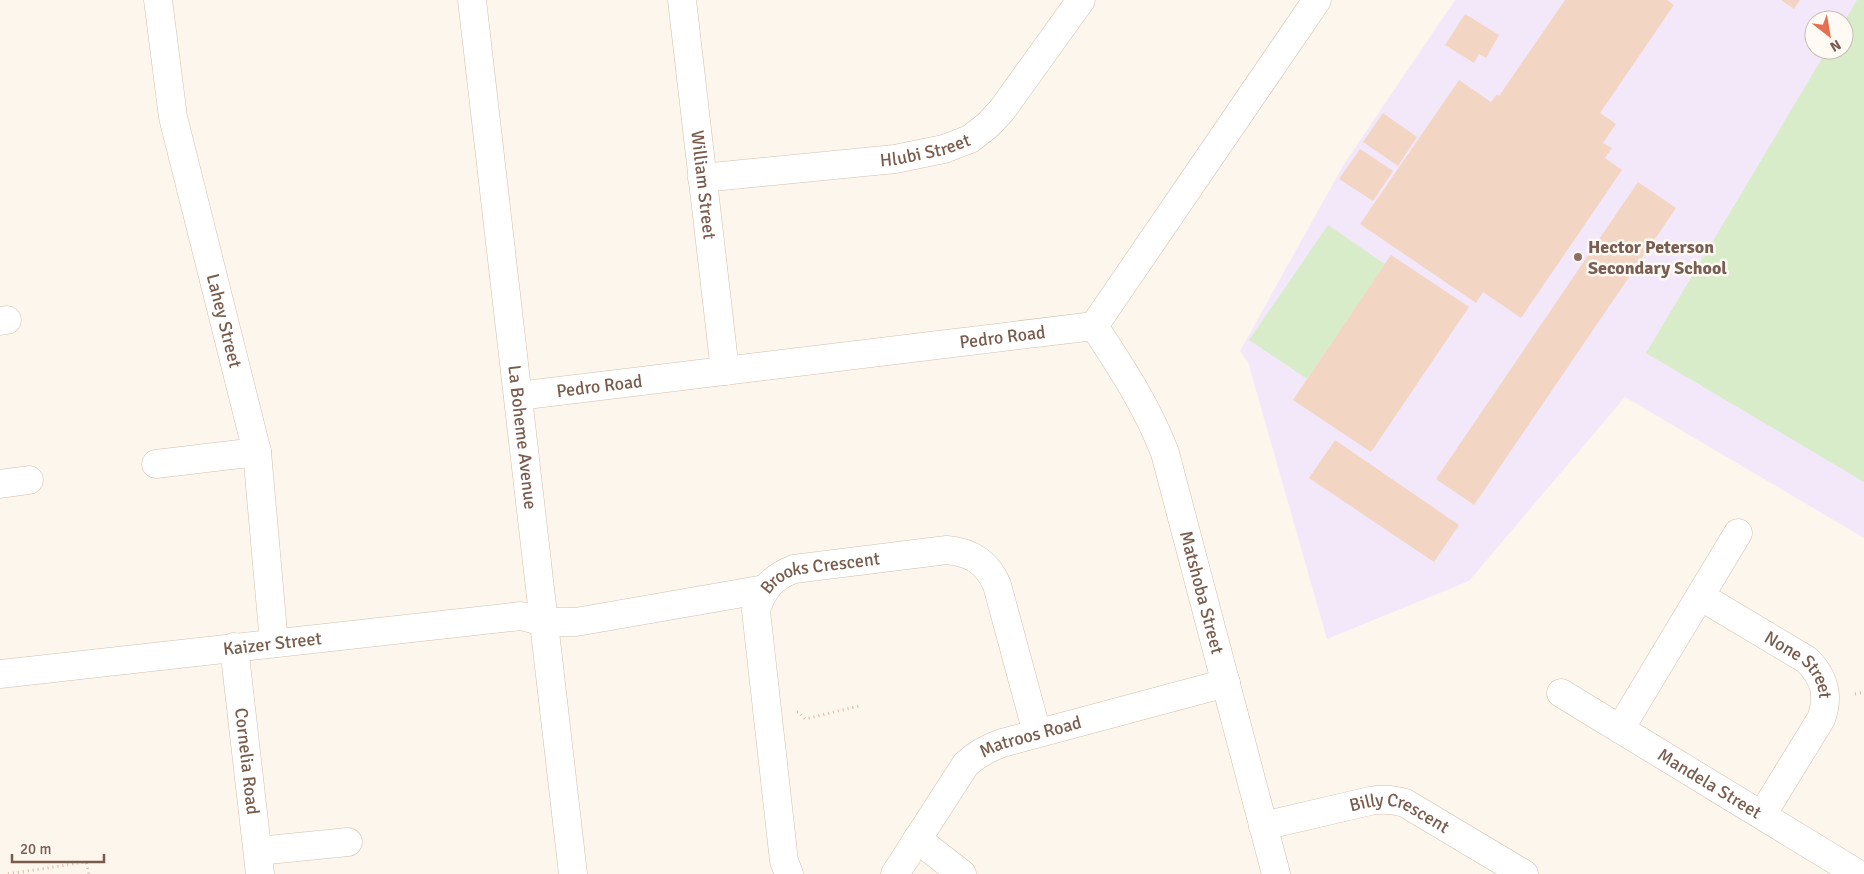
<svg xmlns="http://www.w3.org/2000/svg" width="1864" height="874" font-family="Signika,sans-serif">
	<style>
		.education { fill: #f3e8fa; fill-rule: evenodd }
		.pitch { fill: #d8ecc9 }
		.building { fill: #f3d5c3 }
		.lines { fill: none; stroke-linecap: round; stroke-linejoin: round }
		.minor-casing { stroke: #d1beb0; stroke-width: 29 }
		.path { stroke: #d9b8a5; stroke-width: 3; stroke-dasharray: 1 4; stroke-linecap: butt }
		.minor { stroke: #fff; stroke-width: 28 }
		.education-dot { fill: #8d6e63; stroke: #fffaf3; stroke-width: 2 }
		.labels { text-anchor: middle; stroke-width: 5; stroke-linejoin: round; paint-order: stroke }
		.street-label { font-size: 18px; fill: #7a5c4d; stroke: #fffaf3 }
		.education-label { font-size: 18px; font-weight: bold; fill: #785e54; stroke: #fffaf3; text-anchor: start }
	</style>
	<rect width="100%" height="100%" fill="#fdf6ec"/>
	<!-- education -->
	<path class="education" d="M1455,0h409v538l-239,-141 -156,184 -142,58 -79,-277 -8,-11 104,-187zM1814,20h30v30h-30z"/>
	<!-- pitch -->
	<path class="pitch" d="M1857,0h7v482l-218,-129 181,-303h17v-28z
		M1328,225l57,39 -78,115 -58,-39z"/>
	<!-- building -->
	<path class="building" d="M1565,0h102l7,5 -74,108 16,11 -13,19 9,5 -7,10 17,12 -101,148 -38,-26 -7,11 -116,-79 99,-144 32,22 6,-8 2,2z
		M1781,0h19l-6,9z
		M1465,14l34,21 -13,23 -7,-4 -5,9 -29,-18z
		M1383,113l34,24 -19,29 -35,-24z
		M1360,149l33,22 -20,30 -34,-22z
		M1638,182l38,26 -202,297 -38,-26z
		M1391,255l78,52 -98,145 -78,-52z
		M1335,440l124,85 -25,37 -125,-84z"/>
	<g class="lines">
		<defs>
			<g id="minor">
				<path id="s1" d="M158,0l15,117 84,335 17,191"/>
				<path id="s2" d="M472,0l101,874"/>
				<path id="s3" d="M682,0l43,371"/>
				<path id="s4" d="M702,178l193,-19 49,-10 26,-10 18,-14 14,-15 79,-110"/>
				<path d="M0,321l7,-1"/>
				<path id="s5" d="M1094,326c27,41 53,80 71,127l111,421"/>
				<path id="s6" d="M518,396l576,-70 223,-326"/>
				<path d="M156,464l101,-12"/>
				<path d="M0,484l29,-4"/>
				<path d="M1700,596l38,-63"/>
				<path id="s7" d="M234,647l26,227"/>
				<path id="s8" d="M0,674l521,-58 23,6h32l189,-33"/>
				<path id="s9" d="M1561,693l297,181"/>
				<path id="s10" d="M1620,729l80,-133 107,64c17,17 23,35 14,59l-59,96"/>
				<path id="s11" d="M1263,826l107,-25c12,-2 22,-2 35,2l119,71"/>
				<path d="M917,839l45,35"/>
				<path d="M258,851l90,-9"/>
				<path id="s12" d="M789,874l-5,-13 -28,-250c6,-22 17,-34 38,-42l153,-19c24,2 40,12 50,35l40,148"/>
				<path id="s13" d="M895,874l71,-110c11,-10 22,-16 36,-21l224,-60"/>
			</g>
		</defs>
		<!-- minor casing -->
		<use href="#minor" class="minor-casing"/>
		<!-- path -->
		<path class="path" d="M1855,694l9,-2
			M797,712h2l6,7 54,-13
			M8,874l78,-12 3,12"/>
		<!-- minor -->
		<use href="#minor" class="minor"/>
	</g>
	<!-- markers -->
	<circle class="education-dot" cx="1578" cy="257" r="5"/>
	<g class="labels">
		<!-- street labels -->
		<g class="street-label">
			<text dy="6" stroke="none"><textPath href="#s4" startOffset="225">Hlubi Street</textPath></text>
			<text dy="6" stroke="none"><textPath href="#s3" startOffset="186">William Street</textPath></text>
			<text dy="6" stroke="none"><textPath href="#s1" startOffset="328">Lahey Street</textPath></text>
			<text dy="6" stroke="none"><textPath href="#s6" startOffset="488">Pedro Road</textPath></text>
			<text dy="6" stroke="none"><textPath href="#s6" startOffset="82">Pedro Road</textPath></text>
			<text dy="6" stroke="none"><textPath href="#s2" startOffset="440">La Boheme Avenue</textPath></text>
			<text dy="6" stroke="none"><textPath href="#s12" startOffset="349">Brooks Crescent</textPath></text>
			<text dy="6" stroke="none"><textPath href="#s5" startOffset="290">Matshoba Street</textPath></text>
			<text dy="6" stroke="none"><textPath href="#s8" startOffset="274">Kaizer Street</textPath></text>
			<text dy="6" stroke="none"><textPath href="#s10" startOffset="278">None Street</textPath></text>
			<text dy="6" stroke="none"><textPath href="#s13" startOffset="202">Matroos Road</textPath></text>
			<text dy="6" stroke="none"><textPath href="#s7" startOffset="115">Cornelia Road</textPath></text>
			<text dy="6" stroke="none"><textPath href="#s9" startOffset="174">Mandela Street</textPath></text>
			<text dy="6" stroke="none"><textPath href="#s11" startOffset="142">Billy Crescent</textPath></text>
		</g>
		<!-- education labels -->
		<g class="education-label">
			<text x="1588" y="253">Hector Peterson<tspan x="1588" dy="21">Secondary School</tspan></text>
		</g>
	</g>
	<!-- north arrow -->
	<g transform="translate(1829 35) rotate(149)"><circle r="24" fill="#fffaf3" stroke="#cabbb1"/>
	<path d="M0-4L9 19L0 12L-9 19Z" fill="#e76f51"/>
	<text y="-8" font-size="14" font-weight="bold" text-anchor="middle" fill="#7a5c4d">N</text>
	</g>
	<!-- scale -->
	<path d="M12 854v8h92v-8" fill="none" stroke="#7a5c4d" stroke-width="2.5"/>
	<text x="20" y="854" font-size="15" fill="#7a5c4d" stroke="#fffaf3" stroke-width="4" paint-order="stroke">20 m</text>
</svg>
